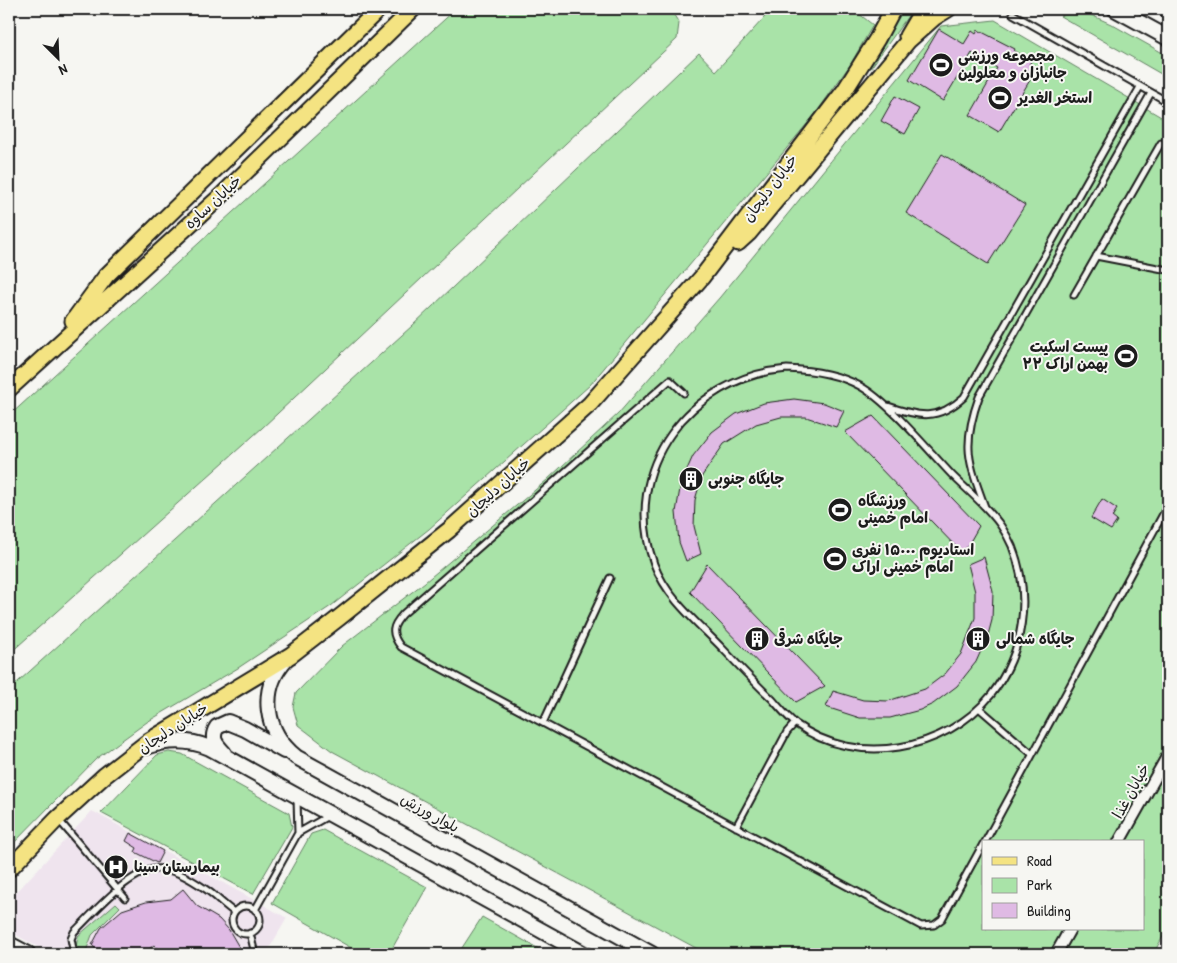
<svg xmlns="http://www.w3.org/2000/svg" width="1177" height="963" font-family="'Patrick Hand','Playpen Sans Arabic',sans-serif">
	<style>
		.built { fill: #efe4ee }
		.green { fill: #a9e3a8; stroke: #628062; fill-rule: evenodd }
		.building { fill: #dfbae4; stroke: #1c1c1c }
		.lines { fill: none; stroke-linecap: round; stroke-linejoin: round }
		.lane-casing { stroke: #1c1c1c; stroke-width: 9 }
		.street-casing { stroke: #1c1c1c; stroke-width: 14 }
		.secondary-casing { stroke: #1c1c1c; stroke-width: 18 }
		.primary-casing { stroke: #1c1c1c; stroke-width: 19 }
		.lane { stroke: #f6f6f2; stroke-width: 5 }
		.street { stroke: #f6f6f2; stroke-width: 10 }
		.secondary { stroke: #f6f6f2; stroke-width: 14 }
		.primary { stroke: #f4e382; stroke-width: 15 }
		.labels { text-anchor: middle; stroke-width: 4; stroke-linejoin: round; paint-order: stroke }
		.poi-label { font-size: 15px; font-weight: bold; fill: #1c1c1c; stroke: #f6f6f2; text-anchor: start }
		.street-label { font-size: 15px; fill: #1c1c1c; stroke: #f6f6f2 }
	</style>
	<rect width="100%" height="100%" fill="#f6f6f2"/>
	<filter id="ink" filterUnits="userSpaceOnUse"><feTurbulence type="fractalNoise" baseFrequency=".02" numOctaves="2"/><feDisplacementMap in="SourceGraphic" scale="10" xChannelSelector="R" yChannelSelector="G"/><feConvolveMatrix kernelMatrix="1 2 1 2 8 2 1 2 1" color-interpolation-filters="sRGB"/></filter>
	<g filter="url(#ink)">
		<!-- built -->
		<path class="built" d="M92,811l195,107 -21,36h-216l-41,-23v-31z"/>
		<!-- green -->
		<path class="green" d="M456,9h214l9,14 -2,16 -415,389 -253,226v-238z
			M772,9h81l20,16 -23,40 -34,48 -226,272 -161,144 -98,77 -93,62 -91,54 -51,37 -87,89v-158l403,-364 287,-273 17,18z
			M900,9h13l-43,60 -2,-2z
			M1080,10l31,14 57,32v22l-108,-62z
			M995,20l173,101v807l-15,26h-446l-375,-203 -34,-26 -5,-18 3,-14 46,-47 83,-64 122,-102 71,-66 102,-117 221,-271zM983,842h160v87h-160z
			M169,752l13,2 107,59 3,14 -39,67 -152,-81 56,-58z
			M323,830l104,57 -38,67h-27l-90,-51 39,-69z
			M116,903l4,4 -28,28 -7,19h-5l-4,-7 2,-11z
			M482,917l66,37h-90z"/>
		<!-- building -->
		<path class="building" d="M939,29l25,15 8,-13 4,3 2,-4 37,19 -1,2 17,10 -2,4 5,3 -6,11 2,1 -31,52 -29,-17 27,-47 -25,-15 -29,48 -34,-21z
			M895,96l24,13 -14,25 -24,-13z
			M942,154l83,51 -37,59 -82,-51z
			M794,399l30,4 20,8 -8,16 -30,-10h-25l-25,7 -32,20 -22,32 -7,24 -1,26 7,28 -15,7 -7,-19 -3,-30 5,-29 12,-27 19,-24 24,-18 28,-11z
			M873,416l106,110 -16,28 -118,-122z
			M1102,499l15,10 -5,8 5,4 -6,9 -20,-12z
			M984,557l9,34 -1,29 -4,15 -12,27 -19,24 -24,18 -13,6 -30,8h-30l-34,-11 7,-16 30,9 25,1 37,-12 20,-15 16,-20 14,-36v-26l-7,-28z
			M707,564l118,122 -29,16 -106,-110z
			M130,833l33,18 -6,12 -22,-11 2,-4 -11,-7z
			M183,889l14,17 22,13 10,11 14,24h-81l-8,-9 -11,9h-43l-8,-9 9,-17 21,-18 24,-8 25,-3z"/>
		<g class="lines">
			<defs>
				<path id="lane" d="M1013,14l155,88
					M1096,256l72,14
					M1074,295l87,-152
					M787,369c26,1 51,5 73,17 29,16 68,64 92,89 16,16 36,32 49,51 4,6 8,13 11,20 20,50 12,107 -21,149 -45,56 -135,73 -195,29 -9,-7 -16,-16 -24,-25 -17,-16 -33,-33 -49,-50 -25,-26 -56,-50 -69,-85 -35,-96 37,-187 133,-195z
					M684,393l-14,-13 -267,234c-11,12 -13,19 -2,33l520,279 13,-1 8,-6 41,-75
					M888,406c31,11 50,15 76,-9l176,-310
					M985,507c-17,-46 -23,-62 -6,-110l172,-304
					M979,708l53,46
					M543,723l67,-145
					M58,819l67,79
					M736,827l51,-95 8,-9
					M298,833l30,-17
					M985,842l183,-337
					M232 920a14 14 0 1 1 28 0a14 14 0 1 1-28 0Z
					M255,910l43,-77 -1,-34
					M250,933l5,21
					M74,954l-3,-15 3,-7c20,-19 60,-68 89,-63 15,2 29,11 41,19 11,7 20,17 30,24"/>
				<path id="street" d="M1119,842l49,-87
					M1056,954l14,-25"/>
				<path id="secondary" d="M1115,9l53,29
					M1167,9l1,1
					M286,659c-28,31 -21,73 10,98l356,197
					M146,747c22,-8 42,-8 64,1l374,206
					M224,753c-8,-8 -14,-15 -7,-26l11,-5 17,7 39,22
					M9,944l19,10"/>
				<path id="primary" d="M907,36l16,-27
					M738,243l11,-10 159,-192 27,-24 13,-8
					M73,321l33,-45 273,-267
					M9,389l212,-193 192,-187
					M9,869l48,-50 47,-43 45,-35 142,-86 49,-38 109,-87 141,-126 112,-127 44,-58 99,-129 32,-51 16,-30"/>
			</defs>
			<!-- lane casing -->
			<use href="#lane" class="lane-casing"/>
			<!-- street casing -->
			<use href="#street" class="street-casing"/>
			<!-- secondary casing -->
			<use href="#secondary" class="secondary-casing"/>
			<!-- primary casing -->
			<use href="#primary" class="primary-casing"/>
			<!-- lane -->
			<use href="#lane" class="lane"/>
			<!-- street -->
			<use href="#street" class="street"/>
			<!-- secondary -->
			<use href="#secondary" class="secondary"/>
			<!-- primary -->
			<use href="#primary" class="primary"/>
		</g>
	</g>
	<!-- icons -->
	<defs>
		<symbol id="stadium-disc" viewBox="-11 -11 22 22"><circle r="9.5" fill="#1c1c1c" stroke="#f6f6f2"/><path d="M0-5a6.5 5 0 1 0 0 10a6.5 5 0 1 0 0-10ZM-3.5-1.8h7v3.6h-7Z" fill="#fff"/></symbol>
		<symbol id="building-disc" viewBox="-11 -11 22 22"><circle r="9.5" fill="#1c1c1c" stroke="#f6f6f2"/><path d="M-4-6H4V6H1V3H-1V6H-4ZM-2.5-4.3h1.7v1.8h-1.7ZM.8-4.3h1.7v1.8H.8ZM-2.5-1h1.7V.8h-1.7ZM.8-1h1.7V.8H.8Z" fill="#fff"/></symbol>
		<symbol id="hospital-disc" viewBox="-11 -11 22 22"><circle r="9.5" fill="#1c1c1c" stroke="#f6f6f2"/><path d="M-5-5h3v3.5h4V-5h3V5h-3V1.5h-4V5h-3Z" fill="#fff"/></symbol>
	</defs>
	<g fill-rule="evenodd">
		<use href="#stadium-disc" x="927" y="51" width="28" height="28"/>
		<use href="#stadium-disc" x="986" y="84" width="28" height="28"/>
		<use href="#stadium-disc" x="1112" y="342" width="28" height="28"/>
		<use href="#building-disc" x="677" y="465" width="28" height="28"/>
		<use href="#stadium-disc" x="826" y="496" width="28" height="28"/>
		<use href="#stadium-disc" x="821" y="545" width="28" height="28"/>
		<use href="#building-disc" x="743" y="625" width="28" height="28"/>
		<use href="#building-disc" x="964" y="625" width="28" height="28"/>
		<use href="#hospital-disc" x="102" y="853" width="28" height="28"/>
	</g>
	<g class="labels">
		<!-- poi labels -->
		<g class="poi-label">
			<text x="958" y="61">مجموعه ورزشی<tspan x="958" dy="17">جانبازان و معلولین</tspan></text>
			<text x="1018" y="103">استخر الغدیر</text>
			<text x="1108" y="352" text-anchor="end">پیست اسکیت<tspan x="1108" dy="17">۲۲ بهمن اراک</tspan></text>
			<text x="708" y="484">جایگاه جنوبی</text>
			<text x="858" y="506">ورزشگاه<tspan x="858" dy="17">امام خمینی</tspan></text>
			<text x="852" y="555">استادیوم ۱۵۰۰۰ نفری<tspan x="852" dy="17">امام خمینی اراک</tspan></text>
			<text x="774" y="644">جایگاه شرقی</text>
			<text x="996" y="644">جایگاه شمالی</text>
			<text x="134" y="872">بیمارستان سینا</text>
		</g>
		<!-- street labels -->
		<g class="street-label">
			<text transform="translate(770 188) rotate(-53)" y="5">خیابان دلیجان</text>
			<text transform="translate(213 202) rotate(-43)" y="5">خیابان ساوه</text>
			<text transform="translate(498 487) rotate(-42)" y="5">خیابان دلیجان</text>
			<text transform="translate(173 728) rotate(-33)" y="5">خیابان دلیجان</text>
			<text transform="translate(1131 791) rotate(-61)" y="5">خیابان غذا</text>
			<text transform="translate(430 813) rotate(29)" y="5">بلوار ورزش</text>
		</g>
	</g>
	<!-- margin -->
	<rect width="1177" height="963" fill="none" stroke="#f6f6f2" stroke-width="30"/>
	<rect x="15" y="15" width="1147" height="933" fill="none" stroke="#1c1c1c" stroke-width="2" filter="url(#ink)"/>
	<!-- legend -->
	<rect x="982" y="840" width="162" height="90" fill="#f6f6f2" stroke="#9f9f9c"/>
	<rect x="992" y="857" width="25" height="8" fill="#f4e382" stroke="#9f9f9c"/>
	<text x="1027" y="866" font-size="15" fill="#1c1c1c">Road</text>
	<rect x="992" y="878" width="25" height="15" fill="#a9e3a8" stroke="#9f9f9c"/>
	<text x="1027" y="890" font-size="15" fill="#1c1c1c">Park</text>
	<rect x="992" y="903" width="25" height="15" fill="#dfbae4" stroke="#9f9f9c"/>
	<text x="1027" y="916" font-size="15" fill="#1c1c1c">Building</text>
	<!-- north arrow -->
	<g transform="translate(58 58) rotate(156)" stroke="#f6f6f2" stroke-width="4" paint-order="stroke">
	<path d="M0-4L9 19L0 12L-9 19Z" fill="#1c1c1c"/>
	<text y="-8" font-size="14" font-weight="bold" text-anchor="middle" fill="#1c1c1c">N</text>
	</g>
</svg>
